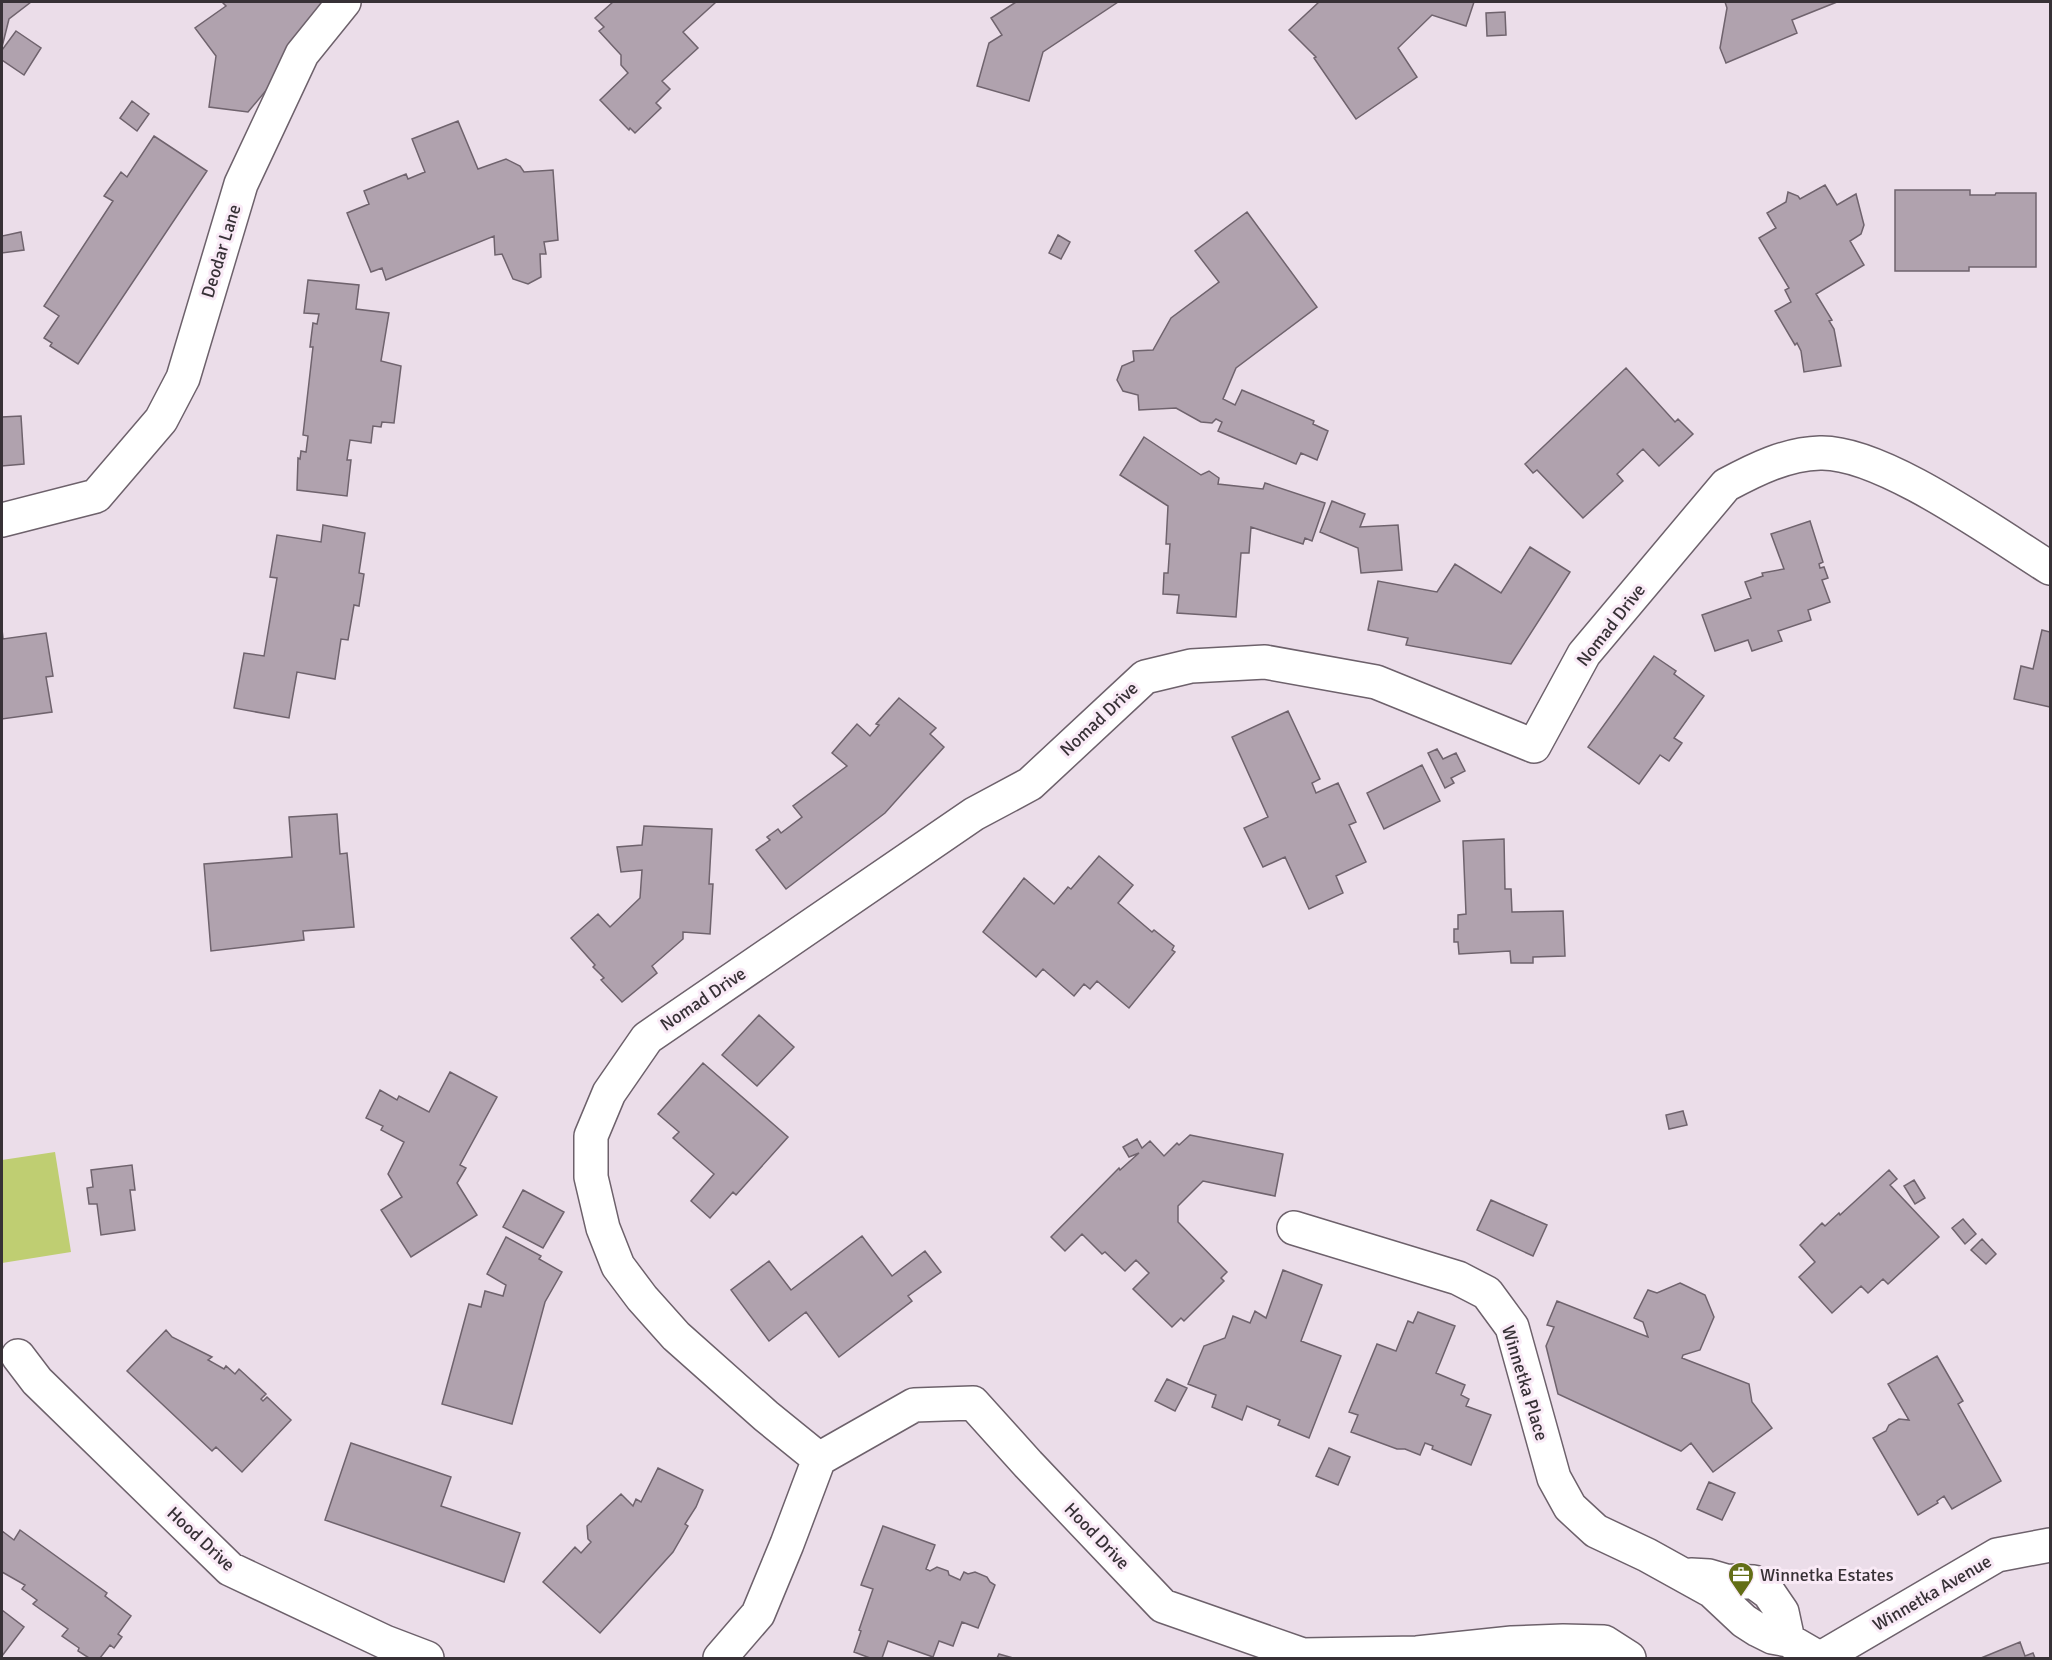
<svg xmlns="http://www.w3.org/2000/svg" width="2052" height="1660" font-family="Signika,sans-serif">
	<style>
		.green { fill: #bfce72 }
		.building { fill: #b0a2ae; stroke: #6f636d; stroke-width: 1.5 }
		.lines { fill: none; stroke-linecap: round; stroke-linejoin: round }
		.minor-casing { stroke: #6d616b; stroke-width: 36 }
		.major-casing { stroke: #6d616b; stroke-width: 36 }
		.minor { stroke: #fff; stroke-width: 33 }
		.major { stroke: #fff; stroke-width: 33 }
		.labels { text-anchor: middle; stroke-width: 6; stroke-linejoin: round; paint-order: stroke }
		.street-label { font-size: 18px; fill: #373136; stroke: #f9eaf6 }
		.poi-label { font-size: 18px; fill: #373136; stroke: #f9eaf6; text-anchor: start }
	</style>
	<rect width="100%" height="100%" fill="#ebdde9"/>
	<!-- green -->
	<path class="green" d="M55,1152l16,100 -69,11v-103z"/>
	<!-- building -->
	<path class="building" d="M2,2h29l-22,17 -7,28z
		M222,2h118l-92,110 -39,-5 7,-51 -21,-28 31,-22z
		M613,2h103l-33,30 15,16 -36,33 8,8 -14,14 5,5 -26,25 -5,-5 -1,2 -29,-30 28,-27 -7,-8v-10l-22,-24 5,-4 -9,-9z
		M1016,2h102l-75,50 -14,49 -52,-15 12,-43 13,-8 -11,-17z
		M1319,2h155l-8,24 -34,-11 -34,33 19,29 -61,42 -42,-61 2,-1 -27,-27z
		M1725,2h112l-45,18 5,13 -71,30 -6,-15 7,-40z
		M1505,12l1,23 -19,1 -1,-23z
		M16,31l25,17 -17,27 -22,-15v-10z
		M132,101l17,13 -12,17 -17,-13z
		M458,121l20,48 28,-10 14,7 4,6 29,-2 5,70 -14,2 2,12h-6l1,23 -13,7 -15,-5 -11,-25 -7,1 -1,-19 -108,44 -4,-12 -11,4 -24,-59 22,-9 -5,-13 42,-17 2,5 17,-7 -13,-33z
		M154,136l53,35 -129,193 -28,-18 2,-3 -8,-5 15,-22 -15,-10 69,-105 -9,-5 17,-24 6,5z
		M1825,185l12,20 19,-11 8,31 -3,9 -11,7 14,24 -48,29 16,26 -3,1 5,8 7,37 -37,6 -3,-21 -4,-8 -2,2 -20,-34 16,-9 -6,-12 4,-2 -30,-50 17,-10 -9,-15 19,-11 2,-10 10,4 2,3z
		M1895,190h75v5h25l1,-2h40v74h-67v4h-74z
		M1247,212l70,95 -81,61 -13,31 12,6 7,-15 72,31 -1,3 15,7 -11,29 -16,-7 -5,11 -78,-33 4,-9 -6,-3 -4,4 -11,-1 -25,-14 -37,2 -1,-15 -15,-4 -6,-11 5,-14 12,-5 -1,-10 20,-1 18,-32 48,-36 -24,-31z
		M21,232l3,18 -22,3v-17z
		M1058,235l12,7 -9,17 -12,-6z
		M308,280l51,5 -3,24 33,4 -8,48 20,5 -7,57 -12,-1 -1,5 -8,-1 -2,17 -21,-3 -3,20h4l-4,36 -50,-6 1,-32 2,1 1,-8 5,1 2,-16 -5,-1 10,-88h-3l3,-24 4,1 2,-10 -15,-1z
		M1626,368l49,54 3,-3 15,15 -34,32 -16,-17 -26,25 6,7 -40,37 -46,-48 -4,3 -8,-9z
		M21,416l3,48 -22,2v-49z
		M1144,437l57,38 8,-4 10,7 -1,6 45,5 2,-6 60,20 -13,38 -7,-3 -2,6 -52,-17 -2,26h-8l-5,64 -59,-4 2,-18 -16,-1 1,-21h4l2,-29h-4l2,-38 -48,-31z
		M1332,501l33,13 -5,13 38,-2 4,45 -41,3 -3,-25 -38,-16z
		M1810,521l13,41 -4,2 1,4 4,-1 4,11 -6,2 8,22 -22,8 3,10 -33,11 4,10 -30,10 -4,-11 -33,11 -13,-36 49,-17 -6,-16 18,-6 -1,-3 22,-4 -13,-35z
		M323,525l42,8 -6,40 5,1 -5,32 -5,-1 -6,35 -7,-1 -6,40 -38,-7 -8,46 -55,-10 10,-55 20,3 13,-78 -7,-1 7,-42 44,7z
		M1530,547l40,25 -59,92 -105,-19 2,-7 -40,-8 10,-49 59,11 18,-28 46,29z
		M2,629l1,10 43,-6 7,43 -7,1 6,35 -50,7z
		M2042,630l8,2v75l-36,-8 7,-33 12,3z
		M1654,656l22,15 -2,3 30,22 -30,42 8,5 -13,18 -9,-6 -21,29 -51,-37z
		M899,698l37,30 -6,6 14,13 -59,66 -99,76 -30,-39 14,-10 -3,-3 11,-8 3,4 21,-16 -9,-11 54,-40 -15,-13 25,-29 13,12 9,-11 -3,-1z
		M1288,711l32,68 -8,4 4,10 22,-10 18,39 -7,3 17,37 -30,14 7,17 -34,16 -24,-52 -22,10 -19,-39 24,-11 -36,-80z
		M1437,749l6,10 13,-6 9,18 -14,7 3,5 -9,5 -17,-35z
		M1422,765l18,36 -56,28 -17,-36z
		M337,814l3,40 7,-1 7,74 -51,4 1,9 -93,11 -7,-87 88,-7 -3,-40z
		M644,826l68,3 -3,55h4l-3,50 -27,-2v7l-31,27 5,7 -35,29 -21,-22 3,-2 -11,-11 2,-2 -24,-27 27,-24 12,13 30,-29 2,-28 -21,2 -4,-25 25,-2z
		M1504,839l1,50h6l1,23 51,-1 2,45 -32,1v6h-22l-1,-12 -51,3 -1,-12h-4v-13h4v-14l8,-1 -3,-73z
		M1099,856l34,29 -15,18 34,29 2,-2 20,16 -2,4 3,2 -46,56 -32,-27 -7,8 -6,-5 -10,12 -31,-27 -7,8 -53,-45 41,-54 30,26 14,-17 3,2z
		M759,1015l35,32 -37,39 -35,-31z
		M703,1063l85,74 -52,58 -3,-3 -23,26 -19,-17 23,-27 -41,-36 6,-6 -21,-18z
		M450,1072l47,25 -37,68 6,3 -9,15 20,32 -66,42 -30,-47 21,-13 -14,-23 16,-32 -23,-12 2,-4 -17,-8 14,-28 17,10 2,-4 30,16z
		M1683,1111l4,14 -18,4 -3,-14z
		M1190,1135l93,19 -8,42 -72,-15 -25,25v16l49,50 -6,6 3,3 -40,40 -3,-3 -9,9 -39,-38 16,-16 -13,-13 -11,11 -20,-19 -3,2 -20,-20 -17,17 -14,-14 68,-69 1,2 19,-17 -10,4 -6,-10 14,-8 5,9 8,-7 14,15 13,-13 2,2z
		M132,1165l3,25h-5l5,40 -34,5 -4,-31h-8l-2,-16 6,-1 -2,-17z
		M1889,1170l8,9 -7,6 49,52 -51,47 -5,-5 -15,14 -7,-7 -29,27 -33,-36 16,-15 -15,-17 22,-22 3,3 14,-13 1,2z
		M1914,1180l11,18 -10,6 -11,-18z
		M523,1190l41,22 -21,36 -40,-21z
		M1491,1200l56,25 -14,31 -56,-26z
		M1963,1219l13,15 -11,10 -13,-16z
		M862,1236l30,40 33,-25 16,21 -33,24 4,5 -73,56 -33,-45 -37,29 -38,-51 38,-29 22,29z
		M506,1237l35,19 -2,3 23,13 -17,30 -33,122 -70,-20 27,-100 12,3 4,-16 18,5 3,-11 -19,-11z
		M1982,1239l14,15 -10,10 -15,-14z
		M1283,1270l39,15 -21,56 40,15 -32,82 -31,-13 2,-5 -33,-14 -5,14 -30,-13 4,-12 -28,-11 16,-38 21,-8 8,-22 17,7 5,-12 11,7z
		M1680,1283l25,12 9,22 -14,33 -17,5 -1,3 67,26 3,18 20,26 -59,44 -22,-29 -10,8 -123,-57 -12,-48 8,-19 -7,-2 10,-24 91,36 -5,-15 -9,-4 14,-28 9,3z
		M1418,1312l37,14 -19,47 29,12 -4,10 8,4 -3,7 25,9 -20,50 -39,-16 1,-3 -8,-3 -5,12 -15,-6h-8l-46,-17 7,-17 -9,-3 28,-68 19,7 12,-30 5,2z
		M166,1330l6,7 40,20 -4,3 16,9 2,-3 9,8 4,-5 27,25 -5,5 2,2 4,-4 24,23 -49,52 -26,-25 -4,4 -85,-80z
		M1937,1356l26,45 -5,3 43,77 -49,28 -8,-13 -7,5 1,2 -20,12 -45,-77 13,-7 3,-6 10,-6 10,1 -21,-36z
		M1167,1379l20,9 -12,23 -20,-10z
		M351,1443l100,34 -10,29 79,27 -16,49 -179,-62z
		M1329,1448l21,9 -12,28 -22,-9z
		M658,1468l45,22 -7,17 -11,17 3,2 -15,26 -73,81 -57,-51 32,-35 6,6 10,-11 -3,-3 -1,-13 34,-32 12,12 3,-7 5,3z
		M1709,1482l26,11 -13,27 -25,-11z
		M883,1526l52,19 -9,24 4,2 7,-4 11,4 1,4 11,5 4,-8 4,2 7,-2 12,5 3,5 5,3 -17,43 -16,-6 -9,24 -14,-5 -6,16 -45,-16 -6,17h-12l-16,-6 7,-21 -2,-1 14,-41 -12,-4z
		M20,1530l87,63 -2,3 26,20 -13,18 4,3 -8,11 -4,-3 -10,13h-11l-11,-7 1,-3 -17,-12 6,-7 -35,-25 4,-4 -15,-11 3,-4 -23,-13v-41l12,9z
		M2,1610l22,17 -22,29z
		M2020,1642l5,14 8,-3 2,5h-54z
		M999,1654l14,4h-16z"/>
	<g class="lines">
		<defs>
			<path id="minor" d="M2,520l94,-24 65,-76 22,-42 58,-194 61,-130 42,-52
				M1294,1228l164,50 29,15 25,34 42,151 16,29 26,24 51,24 65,36 32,30 14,9 14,7 16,3 31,18
				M18,1356l19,25 193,188 155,73 42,16
				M819,1459l-53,-43 -90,-80 -34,-38 -24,-32 -15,-38 -12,-51v-41l18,-43 38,-55 327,-224 56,-30 115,-107 46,-11 74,-4 111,20 158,64 50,-92 142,-169c30,-16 60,-31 94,-32 62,-2 177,82 230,115
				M1691,1575l18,1 17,5 28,1 15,11 13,19 6,28
				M720,1658l38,-44 29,-70 32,-85 95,-54 59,-2 55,61 135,142 140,49 114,-2 95,-10 51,-2 41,1 25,16"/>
			<path id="major" d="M1821,1658l176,-103 53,-10"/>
		</defs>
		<!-- minor casing -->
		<use href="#minor" class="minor-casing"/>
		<!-- major casing -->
		<use href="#major" class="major-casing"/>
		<!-- minor -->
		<use href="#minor" class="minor"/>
		<!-- major -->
		<use href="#major" class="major"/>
	</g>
	<!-- icons -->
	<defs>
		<symbol id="office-pin" viewBox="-11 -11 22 30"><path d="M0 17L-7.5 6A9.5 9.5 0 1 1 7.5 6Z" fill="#636e16" stroke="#f9eaf6"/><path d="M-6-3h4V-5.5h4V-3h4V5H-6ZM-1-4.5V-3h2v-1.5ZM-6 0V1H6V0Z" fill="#fff"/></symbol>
	</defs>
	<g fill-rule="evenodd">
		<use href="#office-pin" x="1726" y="1560" width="30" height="40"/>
	</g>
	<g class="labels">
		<!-- street labels -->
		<g class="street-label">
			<text transform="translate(221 251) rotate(-73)" y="6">Deodar Lane</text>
			<text transform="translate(1611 625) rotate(-52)" y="6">Nomad Drive</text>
			<text transform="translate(1099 719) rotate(-43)" y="6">Nomad Drive</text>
			<text transform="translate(703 999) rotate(-34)" y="6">Nomad Drive</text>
			<text transform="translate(1525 1383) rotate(73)" y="6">Winnetka Place</text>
			<text transform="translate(1097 1536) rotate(46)" y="6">Hood Drive</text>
			<text transform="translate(201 1539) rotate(43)" y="6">Hood Drive</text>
			<text transform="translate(1932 1593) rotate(-30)" y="6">Winnetka Avenue</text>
		</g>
		<!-- poi labels -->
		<g class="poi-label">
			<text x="1760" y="1581">Winnetka Estates</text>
		</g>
	</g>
	<!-- border -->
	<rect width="2052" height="1660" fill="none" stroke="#373136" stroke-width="6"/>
</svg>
